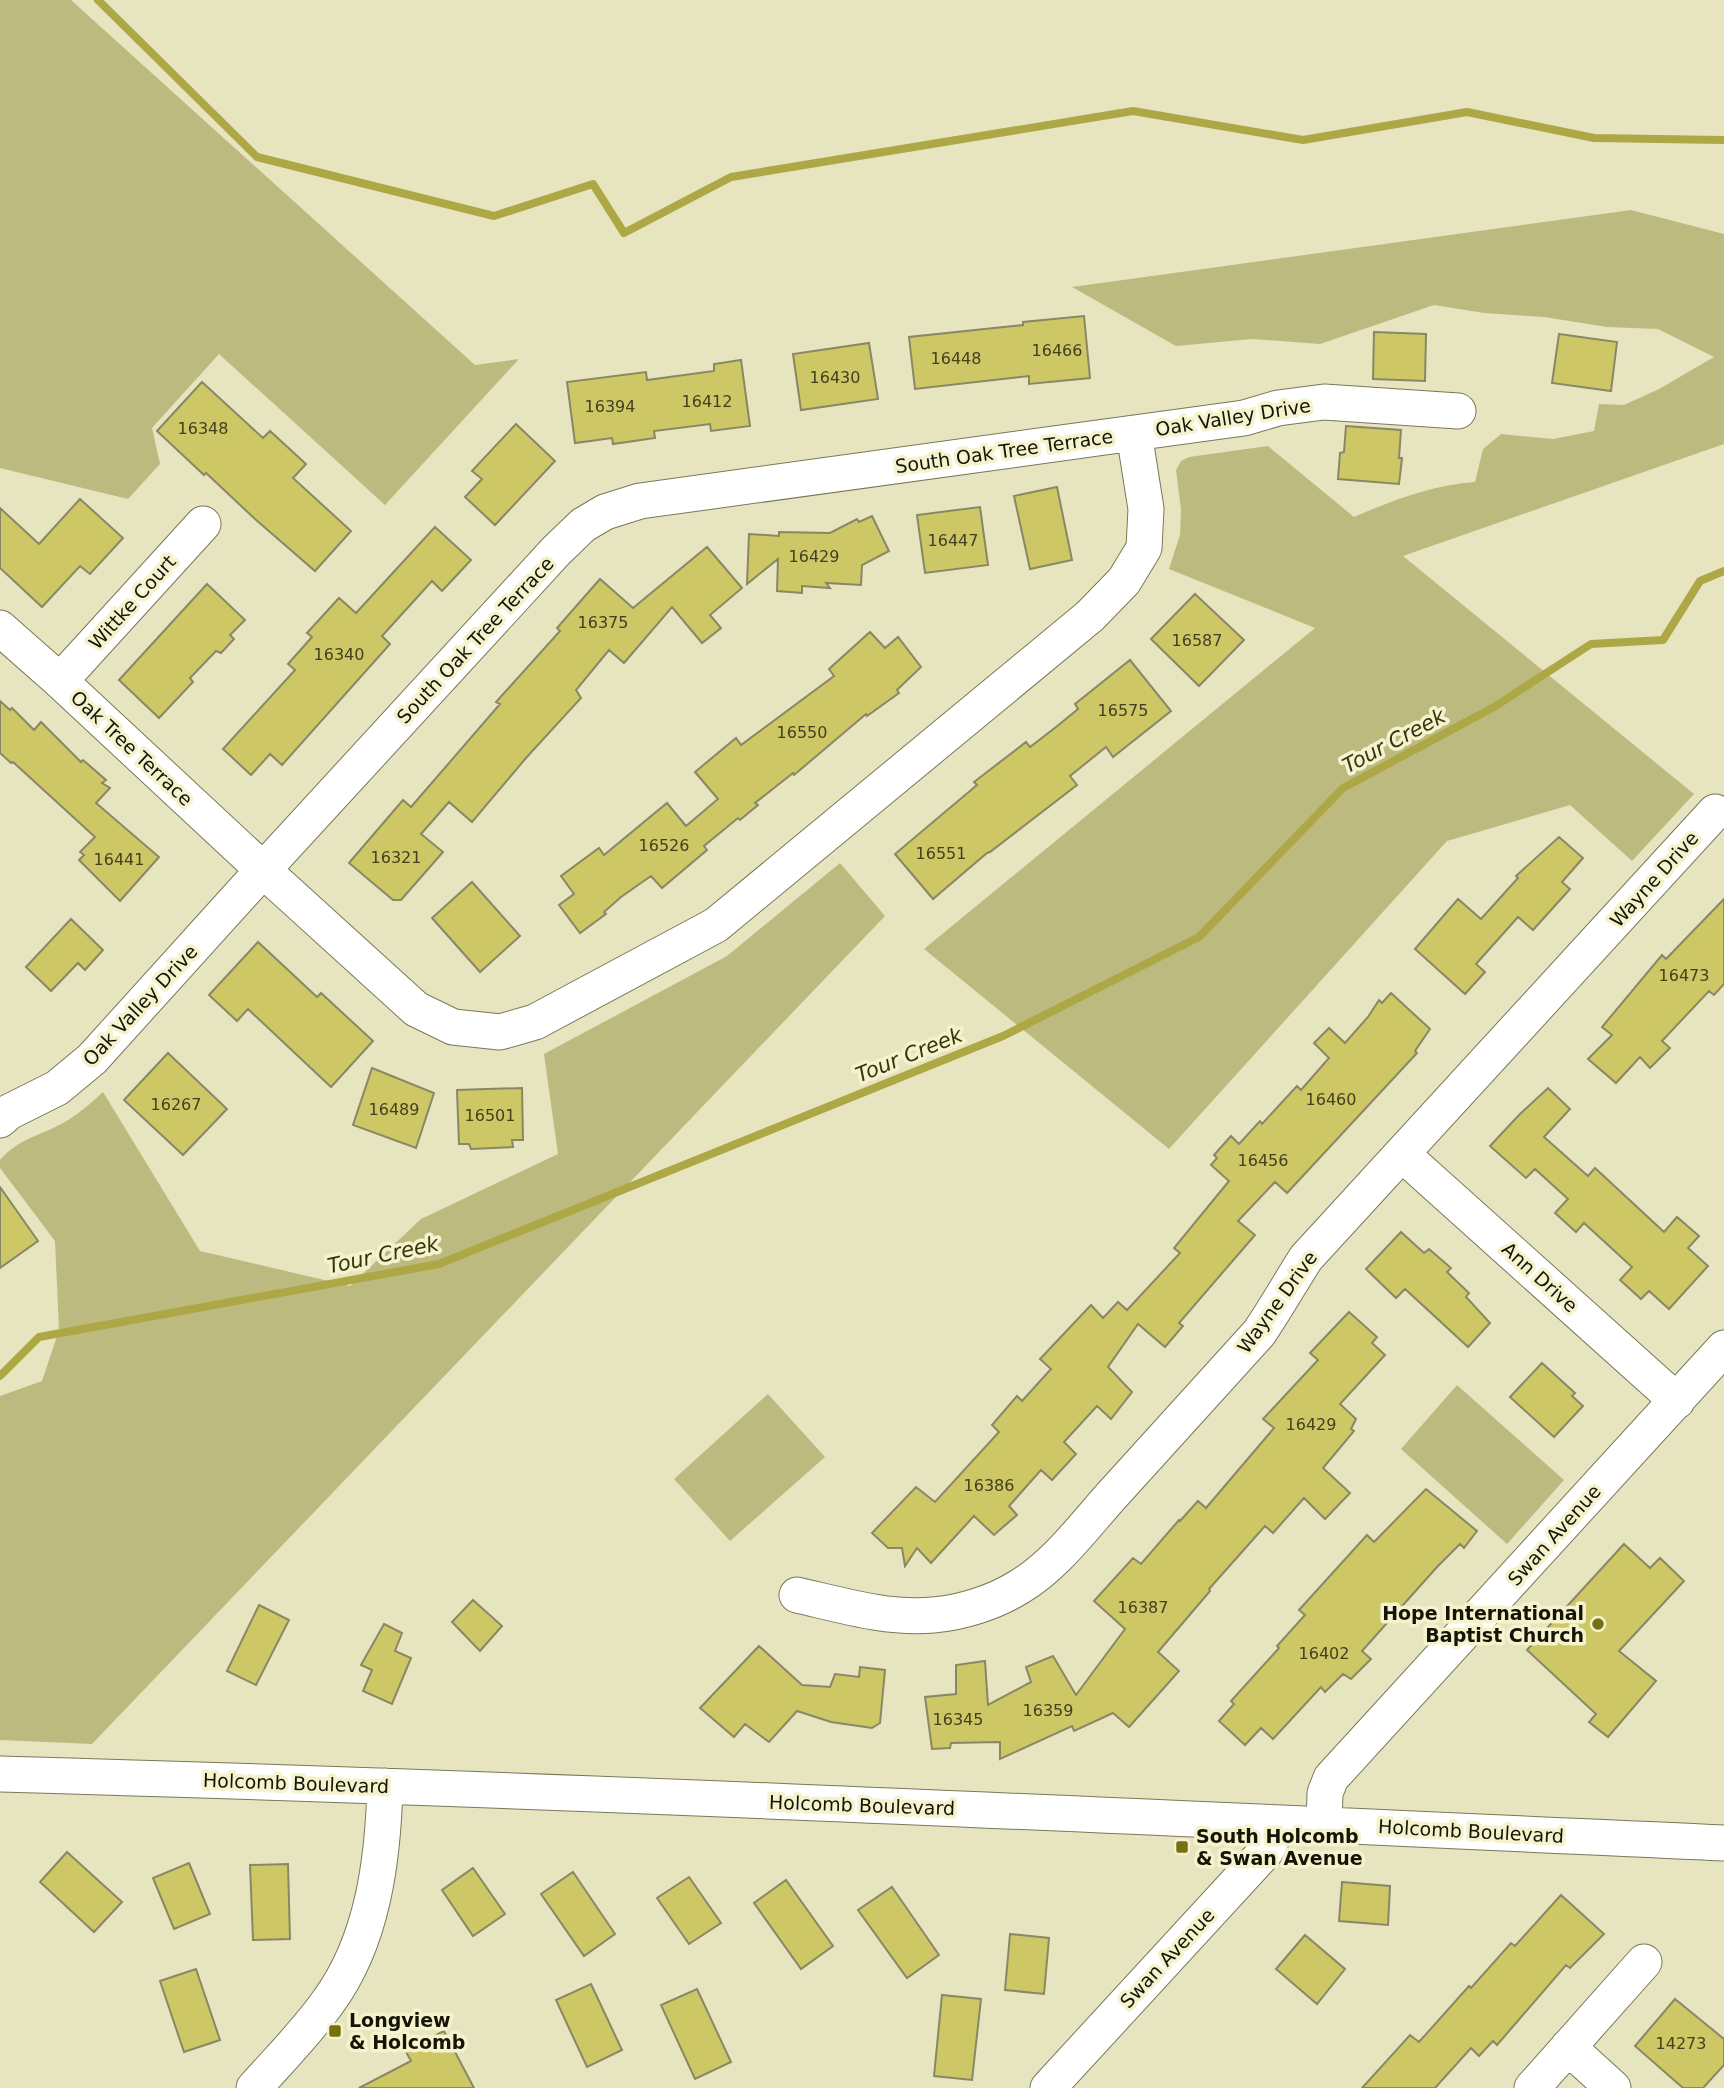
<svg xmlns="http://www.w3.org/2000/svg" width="1724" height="2088" font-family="'DejaVu Sans',sans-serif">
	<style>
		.green { fill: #bdba80 }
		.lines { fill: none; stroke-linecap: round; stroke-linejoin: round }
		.stream { stroke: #aea745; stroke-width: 8 }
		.building { fill: #cdc766; stroke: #898865; stroke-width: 2 }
		.minor-casing { stroke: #7a7856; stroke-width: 37 }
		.minor { stroke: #fff; stroke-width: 35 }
		.poi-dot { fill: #767010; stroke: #f4f3cd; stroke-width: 2.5 }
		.labels { text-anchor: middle; stroke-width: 7; stroke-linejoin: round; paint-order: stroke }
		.number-label { font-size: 16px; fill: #43411f }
		.street-label { font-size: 19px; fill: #151407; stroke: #f4f3cd }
		.poi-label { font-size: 19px; font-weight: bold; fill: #151407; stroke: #f4f3cd; text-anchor: start }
		.water-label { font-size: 21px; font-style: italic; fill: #363409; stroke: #f4f3cd }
	</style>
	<rect width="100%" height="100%" fill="#e7e5c0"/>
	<!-- green -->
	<path class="green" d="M0,0h71l404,365 44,-6 -134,146 -166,-151 -67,74 8,36 -32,35 -128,-31z
		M1631,210l93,24v210l-321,112 291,238 -62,67 -62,-56 -123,36 -278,308 -245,-200 391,-321 -146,-59 11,-34 1,-25 -5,-40 5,-9 8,-4 79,-11 86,71c39,-17 79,-32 121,-35l8,-33 18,-15 52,5 41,-8 5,-27 25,1 35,-16 55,-32 -56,-28 -51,-2 -63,-10 -60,-4 -50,-8 -114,39 -68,-5 -76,7 -104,-59z
		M840,863l45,53 -793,828 -92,-4v-344l42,-15 17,-51 -4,-89 -55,-73v-8c21,-24 43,-24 68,-40 13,-8 24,-18 35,-28l97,159 150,35 71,-67 137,-65 -14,-100 183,-98z
		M1457,1385l107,95 -57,64 -106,-95z
		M768,1394l57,63 -95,84 -56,-62z"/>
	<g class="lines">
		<!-- stream -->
		<path class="stream" d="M98,0l159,157 237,59 99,-32 31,49 107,-56 402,-66 170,29 164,-28 127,26 130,2
			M0,1376l39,-39 400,-73 564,-228 196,-99 144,-149 151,-81 97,-63 72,-4 37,-59 24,-10"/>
	</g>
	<!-- building -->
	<path class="building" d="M1084,316l6,62 -61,6v-8l-114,13 -6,-52 114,-12v-3z
		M1374,332l52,2 -1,47 -52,-2z
		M1559,334l58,8 -6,49 -59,-8z
		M869,343l9,56 -77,11 -8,-56z
		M741,360l9,66 -39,5 -1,-7 -56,7 1,7 -42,6 -1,-6 -37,5 -8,-61 79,-10 1,8 67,-9v-7z
		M202,382l61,56 7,-7 36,33 -13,14 58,53 -36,40 -60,-52 -49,-46 -2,2 -47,-44z
		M516,424l39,37 -60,64 -30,-28 17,-18 -10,-8z
		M1346,426l55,4 -2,28h3l-3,26 -61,-5 2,-26 4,-1z
		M1057,487l15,73 -42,9 -16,-73z
		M80,499l43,39 -33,36 -10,-8 -38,41 -42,-39v-60l39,36z
		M980,507l8,58 -63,8 -8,-58z
		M872,516l17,35 -27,14 -1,20 -35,-2 4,5 -28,-2v7l-25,-2 1,-32 -31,25 2,-50 30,2v-4l51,1 27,-14 2,3z
		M435,527l36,33 -29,31 -10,-10 -50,55 8,8 -108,121 -12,-11 -19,21 -28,-26 72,-79 -7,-6 24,-27 -5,-4 32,-35 17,15z
		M707,547l35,41 -32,27 11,13 -19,15 -30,-36 -48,56 -15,-13 -33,40 5,8 -55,60 -54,64 -23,-20 -28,32 22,18 -42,48h-8l-44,-37 54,-63 8,7 89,-103 -4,-2 64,-71 -3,-3 43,-49 33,29z
		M207,584l38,36 -15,15 4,4 -13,14 -5,-2 -26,27 3,4 -34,36 -40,-38z
		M1195,594l49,46 -45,46 -48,-47z
		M870,632l15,16 13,-11 23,30 -24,23 2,3 -32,23 -1,-2 -72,61 -1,-2 -38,30 3,2 -18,15 -2,-2 -34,28 3,4 -45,38 -11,-12 -30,21 -17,15 2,2 -26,19 -21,-28 15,-11 -13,-18 38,-28 5,7 63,-52 19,23 32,-27 -23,-27 41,-34 5,7 93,-69 -5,-7z
		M1130,660l41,51 -58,46 -7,-10 -36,29 7,9 -87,67 -3,1 -54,46 -38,-45 82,-69 -3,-3 52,-40 4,5 26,-20 22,-18 -3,-5z
		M0,701l10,9 2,-2 22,22 7,-8 40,40 2,-2 23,20 -4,3 8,5 -14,15 63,54 -39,44 -41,-41 5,-5 -4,-3 15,-15 -82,-75 -2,1 -11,-10z
		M1559,837l24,21 -21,24 8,7 -37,41 -15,-13 -42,47 9,8 -20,22 -50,-45 43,-50 23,20 37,-41 -2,-2z
		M472,882l48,54 -40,36 -48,-54z
		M1724,899v85l-10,11 -5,-4 -47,50 8,7 -20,20 -10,-11 -24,26 -28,-24 24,-24 -10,-8 60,-72 4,4z
		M71,919l32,31 -18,20 -7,-7 -27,28 -25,-24z
		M258,942l59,55 4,-4 52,48 -42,46 -83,-78 -11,12 -28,-26z
		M1391,993l39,36 -15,22 2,2 -130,140 -12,-11 -37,39 17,14 -76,88 4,3 -18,21 -27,-23 -30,43 24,25 -21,27 -14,-13 -33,36 12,12 -24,26 -11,-10 -32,36 8,9 -23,20 -20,-19 -43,47 -14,-15 -12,18 -3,-18h-14l-16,-15 44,-46 19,15 64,-70 -7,-7 25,-29 5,5 29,-32 -11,-10 51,-54 12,13 15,-16 9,8 53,-57 -6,-5 55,-67 -18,-16 6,-7 -3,-3 17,-19 8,8 21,-23 2,3 35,-38 4,4 28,-32 -15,-15 15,-15 16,15 23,-26 11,-17 3,3z
		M168,1053l59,56 -44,46 -59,-55z
		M372,1068l62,25 -18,55 -63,-23z
		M522,1088l1,52h-11l1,7 -42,2 -2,-5h-10l-2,-54z
		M1548,1088l22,21 -26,28 44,39 7,-8 69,64 13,-15 22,19 -11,12 20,18 -39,43 -20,-18 -8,8 -21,-19 12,-13 -48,-44 -8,9 -21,-19 13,-14 -33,-30 -9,9 -36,-32 29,-31z
		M0,1187l38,54 -38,27z
		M1401,1232l23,21 5,-4 22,19 -4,4 22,21 -3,4 24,26 -22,24 -63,-58 -9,9 -30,-29z
		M1349,1312l28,25 -5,6 13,12 -45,49 16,15 -5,10 3,2 -31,37 27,25 -25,26 -21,-21 -31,35 -8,-7 -56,63 1,2 -52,61 21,19 -50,56 -16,-14 -39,18 -2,-5 -72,33v-17l-49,1 -1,5 -18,1 -7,-52 31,-3v-29l29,-4 3,44 43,-23 -5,-15 27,-11 23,39 49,-66 -31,-28 39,-43 8,6 38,-44 1,1 18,-20 8,7 68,-80 -11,-9 55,-59 -8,-7z
		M1542,1363l33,30 -3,3 11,10 -29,31 -44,-40z
		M1426,1489l51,42 -13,17 -4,-4 -23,23 -75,84 9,8 -20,20 -8,-5 -18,18 -4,-5 -48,52 -12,-11 -16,17 -26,-24 15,-17 -3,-3 48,-53 -2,-2 28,-31 -6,-5 68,-75 7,7z
		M1624,1544l26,24 10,-10 24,23 -65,70 37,30 -48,56 -19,-15 7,-8 -69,-64z
		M473,1600l29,26 -22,25 -28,-29z
		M259,1605l30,15 -33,65 -29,-14z
		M384,1624l18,9 -7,18 16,7 -19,46 -29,-13 9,-21 -11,-5z
		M759,1646l43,39 28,2 5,-13 24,3 1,-10 25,3 -5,53 -8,5 -41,-6 -34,-11 -28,31 -24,-18 -11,13 -34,-29z
		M67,1852l55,50 -28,30 -54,-50z
		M189,1863l21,51 -36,15 -21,-51z
		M288,1864l2,75 -37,1 -3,-75z
		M473,1868l32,46 -32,22 -31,-46z
		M573,1872l42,62 -31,22 -43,-62z
		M689,1877l32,46 -32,21 -32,-46z
		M786,1880l47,66 -32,23 -47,-66z
		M1342,1882l48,4 -2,39 -49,-4z
		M892,1887l47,68 -32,23 -49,-68z
		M1561,1895l43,39 -34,34 -4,-3 -69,80 -4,-4 -14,15 -8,-8 -36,40h-73l48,-53 9,7 50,-56 2,2 40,-45 4,3z
		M1010,1934l39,4 -5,56 -39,-4z
		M1305,1935l40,34 -28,35 -41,-35z
		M196,1969l24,71 -36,12 -24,-71z
		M591,1984l31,66 -35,17 -31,-67z
		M697,1989l34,73 -36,17 -34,-74z
		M942,1995l39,4 -9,81 -38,-4z
		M1675,1999l49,40v26l-21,23h-20l-48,-42z
		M444,2031l30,57h-115l52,-27 -6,-11z"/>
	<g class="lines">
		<defs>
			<path id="minor" d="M1134,433l12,76 -2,39 -20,33 -34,35 -374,309 -181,97 -35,10 -47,-5 -37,-18 -153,-139 293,-319 27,-26 22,-13 35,-11z
				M1134,433l110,-15 34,-10 46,-6 134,9
				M0,628l60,53 203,189 -171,189 -35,29 -48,24 -9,8
				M60,681l143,-157
				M1402,1154l275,247
				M797,1595c44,10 90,24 136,20 28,-2 62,-13 86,-28 37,-22 65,-61 94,-93 49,-54 97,-107 146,-161 17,-25 31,-50 47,-75l409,-446
				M0,1774c575,16 1150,43 1724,69
				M1324,1825l1,-32 6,-15 393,-430
				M1568,2047l45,41
				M254,2088c25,-28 52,-55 74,-86 45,-61 55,-142 57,-216
				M1048,2088l218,-237 7,-14 4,-14
				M1532,2088l112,-126"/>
		</defs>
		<!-- minor casing -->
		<use href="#minor" class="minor-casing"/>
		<!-- minor -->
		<use href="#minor" class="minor"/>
	</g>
	<!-- markers -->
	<g class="poi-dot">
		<circle cx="1598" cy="1624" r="7"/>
		<rect x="1175" y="1840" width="14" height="14" rx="3.5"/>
		<rect x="328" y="2024" width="14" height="14" rx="3.5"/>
	</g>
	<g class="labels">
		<!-- number labels -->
		<g class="number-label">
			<text x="1057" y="356">16466</text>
			<text x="956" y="364">16448</text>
			<text x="835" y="383">16430</text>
			<text x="707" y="407">16412</text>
			<text x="610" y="412">16394</text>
			<text x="203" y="434">16348</text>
			<text x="953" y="546">16447</text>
			<text x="814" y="562">16429</text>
			<text x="603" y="628">16375</text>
			<text x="1197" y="646">16587</text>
			<text x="339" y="660">16340</text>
			<text x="1123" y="716">16575</text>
			<text x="802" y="738">16550</text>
			<text x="664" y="851">16526</text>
			<text x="941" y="859">16551</text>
			<text x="396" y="863">16321</text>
			<text x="119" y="865">16441</text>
			<text x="1684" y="981">16473</text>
			<text x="1331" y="1105">16460</text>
			<text x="176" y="1110">16267</text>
			<text x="394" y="1115">16489</text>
			<text x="490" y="1121">16501</text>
			<text x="1263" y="1166">16456</text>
			<text x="1311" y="1430">16429</text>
			<text x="989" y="1491">16386</text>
			<text x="1143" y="1613">16387</text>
			<text x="1324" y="1659">16402</text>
			<text x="1048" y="1716">16359</text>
			<text x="958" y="1725">16345</text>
			<text x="1681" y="2049">14273</text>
		</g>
		<!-- street labels -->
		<g class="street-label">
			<text transform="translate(1233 417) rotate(-9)" y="7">Oak Valley Drive</text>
			<text transform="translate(1004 451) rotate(-8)" y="7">South Oak Tree Terrace</text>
			<text transform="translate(132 602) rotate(-48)" y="7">Wittke Court</text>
			<text transform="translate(475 640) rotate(-47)" y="7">South Oak Tree Terrace</text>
			<text transform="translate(132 748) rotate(43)" y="7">Oak Tree Terrace</text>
			<text transform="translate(1654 879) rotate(-48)" y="7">Wayne Drive</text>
			<text transform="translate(140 1005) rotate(-47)" y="7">Oak Valley Drive</text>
			<text transform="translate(1540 1277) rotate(42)" y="7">Ann Drive</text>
			<text transform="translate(1277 1302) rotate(-54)" y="7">Wayne Drive</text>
			<text transform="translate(1554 1535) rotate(-48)" y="7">Swan Avenue</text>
			<text transform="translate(296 1783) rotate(2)" y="7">Holcomb Boulevard</text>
			<text transform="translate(862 1805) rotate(2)" y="7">Holcomb Boulevard</text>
			<text transform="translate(1471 1831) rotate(3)" y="7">Holcomb Boulevard</text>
			<text transform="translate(1167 1958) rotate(-47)" y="7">Swan Avenue</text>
		</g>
		<!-- poi labels -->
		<g class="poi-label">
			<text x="1584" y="1620" text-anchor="end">Hope International<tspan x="1584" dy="22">Baptist Church</tspan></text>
			<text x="1196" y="1843">South Holcomb<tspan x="1196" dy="22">&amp; Swan Avenue</tspan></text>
			<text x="349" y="2027">Longview<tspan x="349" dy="22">&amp; Holcomb</tspan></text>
		</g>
		<!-- water labels -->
		<g class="water-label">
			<text transform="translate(1394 741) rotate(-28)" y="7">Tour Creek</text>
			<text transform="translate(909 1055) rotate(-22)" y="7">Tour Creek</text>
			<text transform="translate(383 1255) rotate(-12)" y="7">Tour Creek</text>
		</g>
	</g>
</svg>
